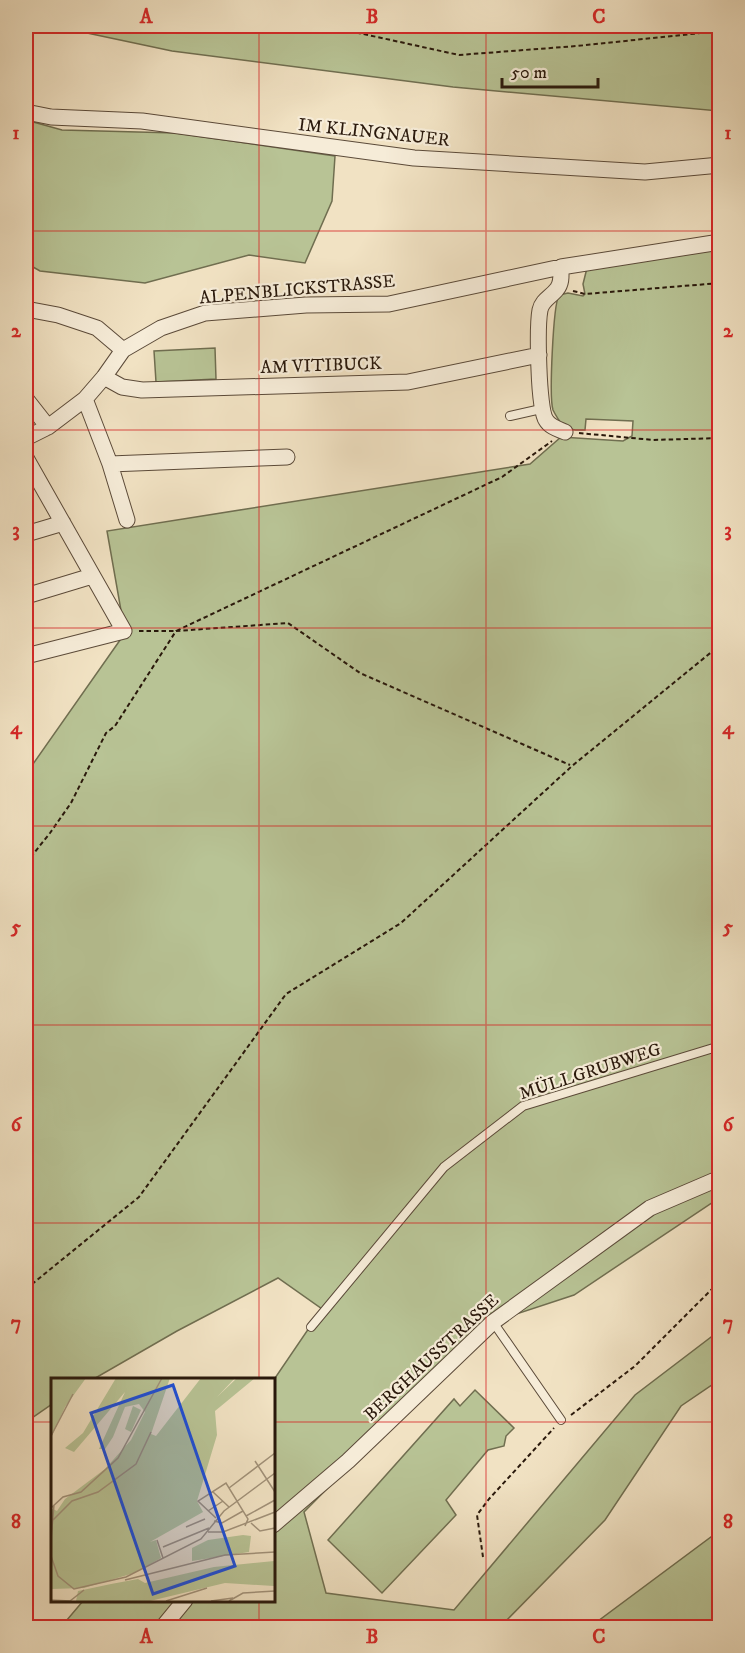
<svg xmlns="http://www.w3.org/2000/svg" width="745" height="1653" font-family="'IM FELL DW Pica',serif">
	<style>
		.green { fill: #b8c395; stroke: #706e50; stroke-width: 1.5 }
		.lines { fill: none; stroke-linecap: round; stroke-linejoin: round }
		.service-casing { stroke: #5b4a39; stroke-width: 10 }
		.minor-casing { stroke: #5b4a39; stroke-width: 17 }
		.path { stroke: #29180b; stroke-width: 2; stroke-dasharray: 4.5 3; stroke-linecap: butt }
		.service { stroke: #f6ecd8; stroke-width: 8 }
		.minor { stroke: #f6ecd8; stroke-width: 15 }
		.grid { fill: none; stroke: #d62828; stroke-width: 1.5; stroke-opacity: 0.55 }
		.labels { text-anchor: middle; stroke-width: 4.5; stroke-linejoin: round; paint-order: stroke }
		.street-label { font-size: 18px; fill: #29180b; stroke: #f6ecd8 }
		.inset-road { fill: none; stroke: #a19179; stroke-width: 1.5 }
		.view { fill: #1d4ed8; fill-opacity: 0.15; stroke: #1d4ed8; stroke-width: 3 }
		.inset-edge { fill: none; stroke: #29180b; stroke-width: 3 }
		.neatline { fill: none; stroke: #d62828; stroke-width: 2 }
		.grid-label { font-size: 20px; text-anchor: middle; font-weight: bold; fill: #d62828 }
	</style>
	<rect width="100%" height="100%" fill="#f1e2c3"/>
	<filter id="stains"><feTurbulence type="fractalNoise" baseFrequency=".00333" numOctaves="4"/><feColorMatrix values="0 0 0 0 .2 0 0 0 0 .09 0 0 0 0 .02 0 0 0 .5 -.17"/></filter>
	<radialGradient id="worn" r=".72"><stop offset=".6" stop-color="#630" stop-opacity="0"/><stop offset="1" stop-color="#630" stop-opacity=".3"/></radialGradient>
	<!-- green -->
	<path class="green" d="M54,26h665v85l-266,-24 -281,-36z
		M26,120l36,10 114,3 159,23 -3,45 -27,62 -56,-8 -104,28 -105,-12 -14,-8z
		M719,247v951l-145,97 -82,27 -188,190 22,81 128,17 181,-215 84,-64v49l-38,26 -76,114 -105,107h-439l22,-26 190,-1v-219l49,-72 -44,-31 -101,53 -85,49h-40v24l-26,18v-648l99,-141 -18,-102 423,-67 31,-27 62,4 9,-5 1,-15 -47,-2 -1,11c-7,0 -16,1 -22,-5 -3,-3 -8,-11 -10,-15 -4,-12 0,-104 6,-115l9,-2 15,3 2,-2 -2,-10 4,-16z
		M215,348l1,31 -60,3 -2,-31z
		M475,1390l39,38 -8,8 -2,10 -16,4 -42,50 10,15 -74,78 -54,-53 126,-141 6,7z
		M719,1531v89l-10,7h-119z"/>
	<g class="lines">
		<defs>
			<path id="service" d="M510,416l31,-7
				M493,1322l68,98
				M311,1327l133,-160 79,-61 197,-60"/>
			<path id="minor" d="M26,112l25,5 91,4 272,37 231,14 75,-7
				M561,267c0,8 1,16 -4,22 -6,8 -15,11 -17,21 -3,16 -2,99 6,110 4,7 12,9 19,12
				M26,309l32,6 39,13 26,22
				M104,377l18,10 20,3 266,-8 131,-27
				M26,399l22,28
				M85,399l25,65 17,56
				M26,438l22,-11 37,-28 19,-22 19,-27 38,-22 44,-15 101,-8 83,-1 172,-37 159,-25
				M26,458l98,173 -98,25
				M110,464l177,-7
				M26,534l37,-11
				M26,596l66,-20
				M273,1525l75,-64 145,-139 157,-114 70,-30
				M162,1628l23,-28"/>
		</defs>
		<!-- service casing -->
		<use href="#service" class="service-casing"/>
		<!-- minor casing -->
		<use href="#minor" class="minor-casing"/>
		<!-- path -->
		<path class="path" d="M327,26l132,29 118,-9 143,-15
			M573,291l12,3 135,-11
			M579,433l74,7 67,-2
			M139,631h37l326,-154 50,-36
			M26,863l24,-30 21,-30 35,-70 9,-7 61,-95 112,-8 72,50 210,92
			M26,1289l113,-92 147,-203 115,-71 171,-157 148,-121
			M571,1415l64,-49 85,-85
			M483,1557l-6,-42 12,-16 65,-71"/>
		<!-- service -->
		<use href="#service" class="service"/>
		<!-- minor -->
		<use href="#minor" class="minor"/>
	</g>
	<!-- grid -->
	<path class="grid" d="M259,26v1354M486,26v1602M26,231h694M26,430h694M26,628h694M26,826h694M26,1025h694M26,1223h694M26,1422h26M273,1422h447M259,1600v28"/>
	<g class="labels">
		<!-- street labels -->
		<g class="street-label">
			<text transform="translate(374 132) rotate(6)" y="6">IM KLINGNAUER</text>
			<text transform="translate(297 289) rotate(-5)" y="6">ALPENBLICKSTRASSE</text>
			<text transform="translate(321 365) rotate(-2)" y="6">AM VITIBUCK</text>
			<text transform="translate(590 1071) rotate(-18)" y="6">MÜLLGRUBWEG</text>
			<text transform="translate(431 1357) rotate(-43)" y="6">BERGHAUSSTRASSE</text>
		</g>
	</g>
	<!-- overview -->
	<g transform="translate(51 1378)">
		<rect width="224" height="224" fill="#f1e2c3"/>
		<path d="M0,0h35l-21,29 -14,31zM65,0h54l-19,56 5,2 45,-58h34l-18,19 20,-19h18l-40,33 2,24 -20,66 6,11 -53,30 6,-2 5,18 -27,15 -50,15 -33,1v-81l6,3 8,-12 40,-30 26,-29 14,-28 -6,-8 -14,3 -12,30 -8,12h-6l26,-57 -51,60 -9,-4 18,-15zM82,28l8,4 -10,22 -6,-3zM192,157l8,1 -2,16 -57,9v-13l16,-8zM223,183v25l-49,-3 -75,18h-74l2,-10 33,-7 27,-5 7,4 69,-16z" fill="#b8c395"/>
		<path class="inset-road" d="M0,58l22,-42M204,83l20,31M178,110l46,-35M162,114l16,15M0,130l12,-11 18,-5 37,-34 44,-80M157,133l15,-10M195,138l29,-16M165,140l-18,-17 28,-18 22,36 -3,7M2,142l19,-19 26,-9 38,-28 15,-32M163,143l8,2 21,-12M200,145l9,8 15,-3M135,149l19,-8M157,154h15l52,-20M0,161l3,-34M106,162l6,18M112,169l46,-19M0,178l7,20 16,13 52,-12 75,-38 23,-28 51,-38M74,202l100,-25 50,-3M0,222l19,1 14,-11M115,223l41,-13M160,223l22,-3M178,223l14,-8 32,-2"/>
		<path class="view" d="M122,7l62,181 -82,28 -62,-181z"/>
		<rect width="224" height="224" class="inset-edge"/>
	</g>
	<!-- margin -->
	<rect width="745" height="1653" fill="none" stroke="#f1e2c3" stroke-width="66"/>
	<!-- scale -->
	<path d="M502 78v9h96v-9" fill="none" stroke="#29180b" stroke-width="3"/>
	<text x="511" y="78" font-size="18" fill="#29180b" stroke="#f6ecd8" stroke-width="4.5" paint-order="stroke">50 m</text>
	<rect x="33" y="33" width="679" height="1587" class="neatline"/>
	<g class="grid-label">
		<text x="146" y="23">A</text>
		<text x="372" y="23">B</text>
		<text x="599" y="23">C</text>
		<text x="16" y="139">1</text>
		<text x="728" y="139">1</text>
		<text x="16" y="337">2</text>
		<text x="728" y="337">2</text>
		<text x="16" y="536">3</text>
		<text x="728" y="536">3</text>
		<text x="16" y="734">4</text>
		<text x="728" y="734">4</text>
		<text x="16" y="933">5</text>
		<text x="728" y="933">5</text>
		<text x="16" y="1131">6</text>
		<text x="728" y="1131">6</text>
		<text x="16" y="1329">7</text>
		<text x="728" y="1329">7</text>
		<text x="16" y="1528">8</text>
		<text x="728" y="1528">8</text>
		<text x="146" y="1643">A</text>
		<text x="372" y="1643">B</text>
		<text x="599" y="1643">C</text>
	</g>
	<rect width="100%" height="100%" filter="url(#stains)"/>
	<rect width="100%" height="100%" fill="url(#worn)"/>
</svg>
